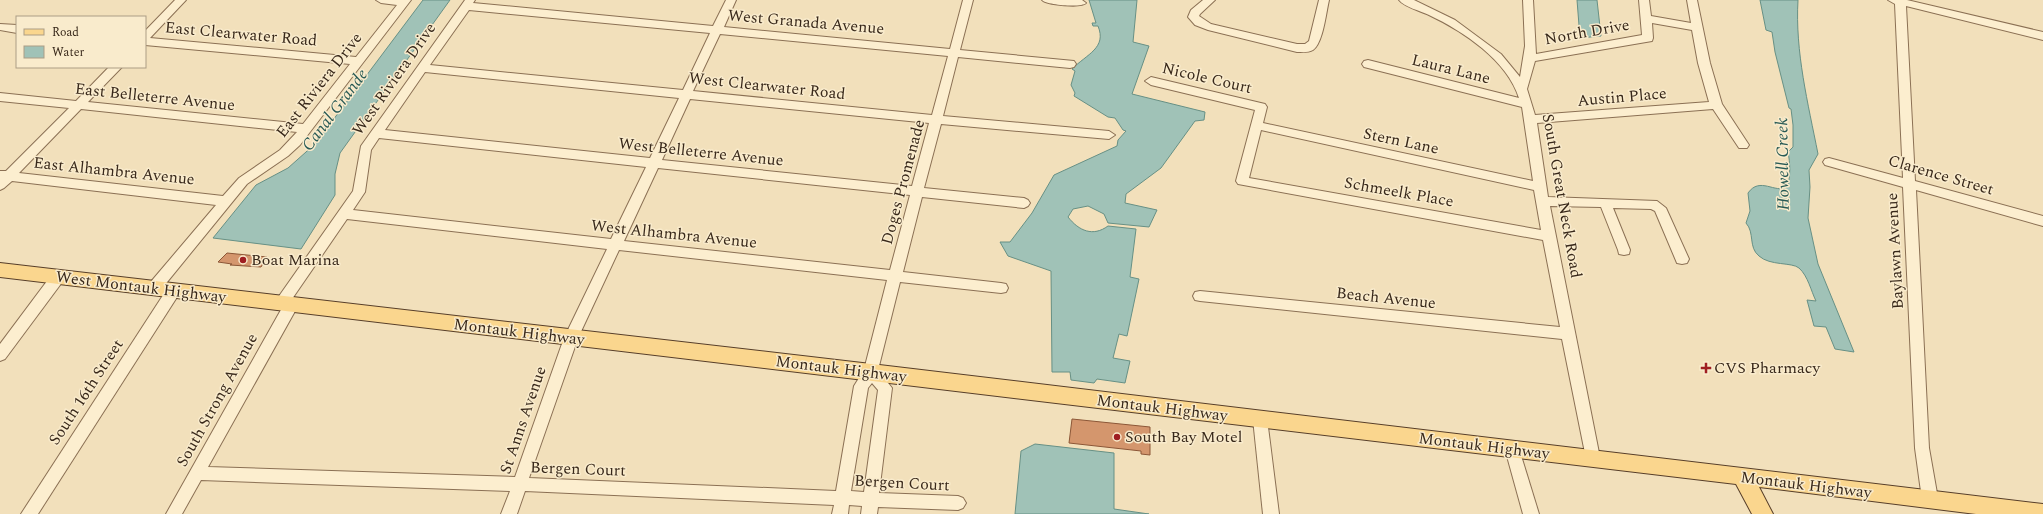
<svg xmlns="http://www.w3.org/2000/svg" width="2043" height="514" font-family="Spectral,serif">
  <style>
    .water { fill: #a0c2b7; stroke: #679085 }
    .building { fill: #d4966d; stroke: #8c5737 }
    .lines { fill: none; stroke-linecap: round; stroke-linejoin: round }
    .minor-casing { stroke: #8b7054; stroke-width: 2 }
    .major-casing { stroke: #573e29; stroke-width: 2 }
    .minor { fill: #fceecf; fill-rule: evenodd }
    .major { fill: #fad68e; fill-rule: evenodd }
    .poi-dot { fill: #9f1e21; stroke: #f9ebcc; stroke-width: 1.5 }
    .labels { text-anchor: middle; dominant-baseline: central; stroke-width: 3; stroke-linejoin: round; paint-order: stroke }
    .street-label { font-size: 16px; fill: #38281a; stroke: #f9ebcc }
    .poi-label { font-size: 16px; fill: #38281a; stroke: #f9ebcc; text-anchor: start }
    .water-label { font-size: 17px; font-style: italic; fill: #285a55; stroke: #f9ebcc }
  </style>
  <rect width="100%" height="100%" fill="#f2e0bb"/>
  <g class="water">
    <polygon points="423,0 450,0 340,153 335,174 335,195 301,249 213,238 256,185 288,168 315,144"/>
    <path d="M1089,0H1137L1133,42L1149,46L1132,94L1205,112L1204,120L1195,121L1161,168L1126,194L1125,203L1157,210L1149,227L1108,223L1104,214L1088,206L1073,209L1068,217C1079,231 1093,237 1108,226L1136,229L1130,277L1139,279L1127,336L1119,334L1113,358L1130,361L1125,383L1097,379L1094,383L1071,380L1070,372H1052L1051,271L1008,256L1000,242H1010L1032,213L1054,175L1117,146L1118,140L1126,131L1123,130L1115,118L1108,117L1074,96L1075,93L1071,85L1075,71L1072,69C1087,54 1107,48 1098,26H1093L1092,23H1096Z"/>
    <polygon points="1577,0 1597,0 1601,36 1580,38"/>
    <path d="M1760,0H1798C1795,52 1808,103 1818,154L1809,170L1810,187L1808,218L1818,264L1854,352L1835,349L1826,327L1814,326L1807,300L1816,301C1811,291 1808,276 1799,268C1792,262 1770,266 1759,256C1748,247 1755,233 1746,223L1750,211L1748,193C1760,176 1775,194 1787,187C1791,177 1790,162 1788,152L1793,147V125L1791,109L1789,108L1775,52L1772,32L1766,30Z"/>
    <polygon points="1035,444 1114,453 1114,509 1149,514 1015,514 1021,451"/>
  </g>
  <g class="building">
    <polygon points="227,253 267,257 261,267 230,265 232,264 218,262"/>
    <polygon points="1072,419 1150,427 1150,455 1141,454 1141,451 1069,443"/>
  </g>
  <g class="lines">
    <defs>
      <g id="minor">
        <path d="M175,0H186L150,38L356,57L397,5L381,3L376,0H411L300,145L288,156L247,184L159,292L154,293L149,292L147,288L149,284L216,205L12,181L4,188L0,190V171H6L69,108L0,101V93L76,101L109,67H122L88,102L303,124L350,64L145,45V31ZM81,109L297,132L280,150L239,178L223,196L19,173Z"/>
        <path d="M465,0H475L473,3L713,26L726,0H736L724,27L950,49L963,0H973L960,50L1074,61L1076,64L1074,67L1070,68L958,57L943,116L1109,131L1115,135L1109,139L941,124L924,188L1024,198L1028,200L1030,203L1028,206L1024,208L922,197L903,272L1001,283L1006,284L1008,288L1006,292L1001,293L900,282L878,370L892,388L879,493L958,496L963,498L966,503L963,508L958,510L878,507L877,514H861L862,506L849,505L848,514H832L834,505L525,491L517,514H501L510,491L201,480L182,514H166L282,308L277,307L275,303L277,299L353,191L361,146ZM469,10L710,33L683,90L430,65ZM720,34L948,56L932,115L693,91ZM425,72L679,98L650,158L385,130ZM690,99L929,123L912,186L662,160ZM379,138L646,167L611,239L353,210L365,192L371,150ZM658,168L910,195L890,270L624,241ZM347,219L607,249L564,338L515,477L208,467L299,304L297,300L292,299ZM619,250L887,280L864,370L854,386L836,491L529,478L578,338ZM872,383L878,390L864,492L851,491L868,388Z"/>
        <path d="M1042,0H1082L1086,3C1082,8 1046,5 1042,0Z"/>
        <path d="M1203,0H1215L1200,14L1199,16L1211,24L1297,44H1305L1309,41L1319,0H1329C1326,13 1323,43 1313,50C1308,53 1302,52 1297,52L1208,30L1195,25L1188,17L1191,10Z"/>
        <path d="M1399,0H1414L1455,20L1501,54L1520,77L1525,46L1523,0H1533L1536,54L1642,35L1639,0H1649L1651,16L1691,23L1687,0H1697L1710,63L1722,104L1747,142L1749,145L1747,148H1739L1713,109L1537,123L1548,197L1657,201L1666,208L1689,259L1687,263L1682,264L1677,263L1655,211L1651,209L1613,208L1630,250L1629,254L1624,255L1619,254L1618,250L1601,207L1550,206L1600,458L1598,463L1593,465L1588,463L1586,458L1562,339L1200,301L1195,300L1193,296L1195,292L1200,291L1560,327L1543,240L1238,184L1236,181L1255,110L1151,85L1145,81L1151,77L1265,104L1267,107L1263,123L1533,181L1522,107L1364,67L1362,64L1364,61L1368,60L1519,98C1507,60 1463,31 1429,15C1421,11 1404,7 1399,0ZM1652,23L1692,30L1698,63L1709,102L1535,115L1527,89L1535,61L1652,41L1653,38ZM1261,130L1534,190L1541,230L1249,178Z"/>
        <polygon points="1888,0 1907,0 2043,32 2043,40 1906,6 1915,181 2043,216 2043,226 1916,190 1929,448 1938,499 1935,504 1930,506 1925,504 1922,499 1915,448 1903,187 1825,165 1823,162 1825,159 1829,158 1903,178 1895,4"/>
        <polygon points="0,24 17,25 17,33 0,30"/>
        <polygon points="58,272 63,273 65,277 63,281 5,359 0,361 0,344 53,273"/>
        <polygon points="174,285 179,286 181,290 179,294 38,514 21,514 169,286"/>
        <polygon points="1260,413 1265,415 1267,419 1279,514 1263,514 1253,419 1255,415"/>
        <polygon points="1512,442 1517,444 1519,449 1539,514 1523,514 1505,449 1507,444"/>
      </g>
      <polygon id="major" points="0,263 871,364 2043,504 2043,514 1976,514 1759,487 1773,514 1752,514 1736,484 0,277"/>
    </defs>
    <use href="#minor" class="minor-casing"/>
    <use href="#major" class="major-casing"/>
    <use href="#minor" class="minor"/>
    <use href="#major" class="major"/>
  </g>
  <g class="poi-dot">
    <circle cx="243" cy="260" r="4"/>
    <path d="M1704 362h4v4h4v4h-4v4h-4v-4h-4v-4h4z"/>
    <circle cx="1117" cy="437" r="4"/>
  </g>
  <g class="labels">
    <g class="street-label">
      <text transform="translate(806 22) rotate(5)">West Granada Avenue</text>
      <text transform="translate(1587 32) rotate(-10)">North Drive</text>
      <text transform="translate(241 34) rotate(5)">East Clearwater Road</text>
      <text transform="translate(1451 69) rotate(14)">Laura Lane</text>
      <text transform="translate(1207 78) rotate(13)">Nicole Court</text>
      <text transform="translate(394 79) rotate(-55)">West Riviera Drive</text>
      <text transform="translate(319 85) rotate(-52)">East Riviera Drive</text>
      <text transform="translate(767 86) rotate(6)">West Clearwater Road</text>
      <text transform="translate(155 97) rotate(6)">East Belleterre Avenue</text>
      <text transform="translate(1622 97) rotate(-5)">Austin Place</text>
      <text transform="translate(1401 141) rotate(12)">Stern Lane</text>
      <text transform="translate(701 152) rotate(6)">West Belleterre Avenue</text>
      <text transform="translate(114 171) rotate(6)">East Alhambra Avenue</text>
      <text transform="translate(1941 175) rotate(16)">Clarence Street</text>
      <text transform="translate(903 182) rotate(-75)">Doges Promenade</text>
      <text transform="translate(1399 192) rotate(10)">Schmeelk Place</text>
      <text transform="translate(1562 196) rotate(80)">South Great Neck Road</text>
      <text transform="translate(674 234) rotate(6)">West Alhambra Avenue</text>
      <text transform="translate(1895 251) rotate(-93)">Baylawn Avenue</text>
      <text transform="translate(141 287) rotate(7)">West Montauk Highway</text>
      <text transform="translate(1386 298) rotate(6)">Beach Avenue</text>
      <text transform="translate(519 332) rotate(7)">Montauk Highway</text>
      <text transform="translate(841 369) rotate(7)">Montauk Highway</text>
      <text transform="translate(86 392) rotate(-57)">South 16th Street</text>
      <text transform="translate(217 400) rotate(-61)">South Strong Avenue</text>
      <text transform="translate(1162 408) rotate(7)">Montauk Highway</text>
      <text transform="translate(523 420) rotate(-71)">St Anns Avenue</text>
      <text transform="translate(1484 446) rotate(7)">Montauk Highway</text>
      <text transform="translate(578 469) rotate(2)">Bergen Court</text>
      <text transform="translate(902 483) rotate(3)">Bergen Court</text>
      <text transform="translate(1806 485) rotate(7)">Montauk Highway</text>
    </g>
    <g class="poi-label">
      <text x="251" y="260">Boat Marina</text>
      <text x="1714" y="368">CVS Pharmacy</text>
      <text x="1125" y="437">South Bay Motel</text>
    </g>
    <g class="water-label">
      <text transform="translate(335 110) rotate(-53)">Canal Grande</text>
      <text transform="translate(1783 164) rotate(-91)">Howell Creek</text>
    </g>
  </g>
  <rect x="16" y="16" width="130" height="52" fill="#f9ebcc" stroke="#ac9d85"/>
  <rect x="24" y="29" width="20" height="6" fill="#fad68e" stroke="#ac9d85"/>
  <text x="52" y="36" font-size="12" fill="#38281a">Road</text>
  <rect x="24" y="46" width="20" height="12" fill="#a0c2b7" stroke="#ac9d85"/>
  <text x="52" y="56" font-size="12" fill="#38281a">Water</text>
</svg>
